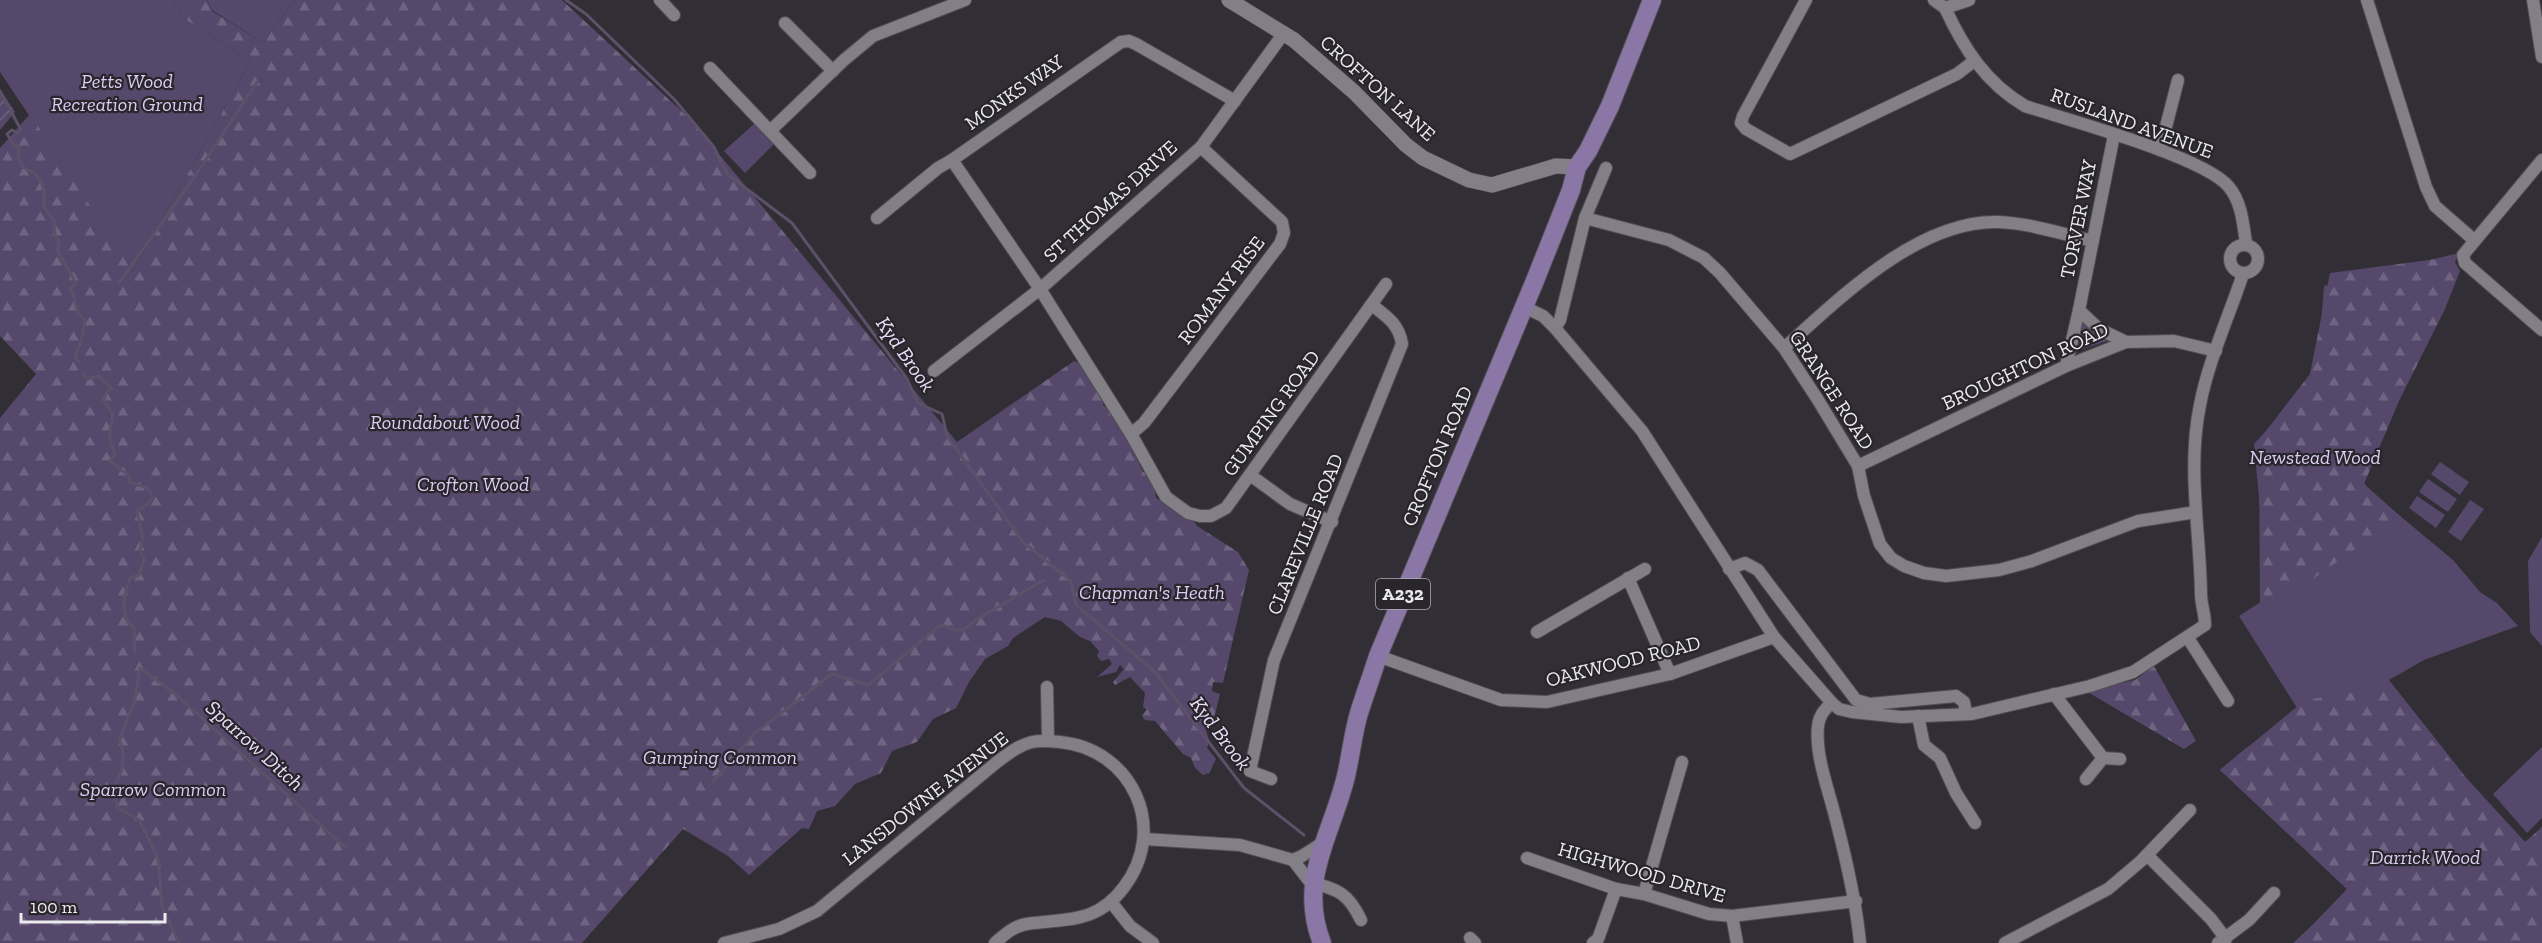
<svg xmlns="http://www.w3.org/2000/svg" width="2542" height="943" font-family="'Zilla Slab',serif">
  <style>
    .green { fill: #56486a }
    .forest { fill: url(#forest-firs) }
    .garden { fill: url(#garden-furrows) }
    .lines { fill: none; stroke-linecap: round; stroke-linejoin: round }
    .stream { stroke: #5c5169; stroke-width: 3 }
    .minor-casing { stroke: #504e53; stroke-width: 14 }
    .tertiary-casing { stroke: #504e53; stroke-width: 16 }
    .primary-casing { stroke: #504e53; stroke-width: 20 }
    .minor { stroke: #827f86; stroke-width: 12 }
    .tertiary { stroke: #827f86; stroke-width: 15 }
    .primary { stroke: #8a77a5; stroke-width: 18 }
    .labels { text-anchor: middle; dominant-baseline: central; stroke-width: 4.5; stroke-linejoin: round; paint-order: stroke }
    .shield { fill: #28252b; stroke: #b0afb4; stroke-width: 1.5 }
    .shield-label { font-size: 18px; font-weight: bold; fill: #ebeaee }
    .park-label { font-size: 20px; font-style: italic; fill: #dccdf5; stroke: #28252b }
    .street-label { font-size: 20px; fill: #ebeaee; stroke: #28252b }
    .water-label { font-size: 21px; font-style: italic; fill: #e9defa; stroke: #28252b }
  </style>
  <defs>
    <pattern id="forest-firs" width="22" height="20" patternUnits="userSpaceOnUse" patternTransform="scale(1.5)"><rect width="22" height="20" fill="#56486a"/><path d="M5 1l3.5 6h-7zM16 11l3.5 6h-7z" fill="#6e6380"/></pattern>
    <pattern id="garden-furrows" width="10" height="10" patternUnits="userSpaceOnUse" patternTransform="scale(1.5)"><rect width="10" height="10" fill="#56486a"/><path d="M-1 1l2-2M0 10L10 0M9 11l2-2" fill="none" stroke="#6e6380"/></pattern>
  </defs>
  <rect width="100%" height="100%" fill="#312f35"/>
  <g class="green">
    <polygon points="0,0 173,0 183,18 251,61 133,271 0,72"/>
    <polygon points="207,0 294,0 263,43 212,10"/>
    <polygon points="755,123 775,143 745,173 724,151"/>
    <polygon points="2459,253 2360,477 2369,490 2453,560 2480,592 2497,603 2518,626 2424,660 2389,680 2522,848 2542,827 2542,943 2293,943 2335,904 2347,889 2220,770 2246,748 2304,719 2239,616 2276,592 2266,573 2254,444 2317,376 2324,286"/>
    <polygon points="2082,320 2113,339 2075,352"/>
    <polygon points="2440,462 2469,482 2460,495 2431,474"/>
    <polygon points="2428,479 2457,499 2448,512 2419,492"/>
    <polygon points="2417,496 2445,515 2436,528 2409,508"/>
    <polygon points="2470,500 2484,509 2461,541 2448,532"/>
    <polygon points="2542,537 2542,646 2530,632 2528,561"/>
    <polygon points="2542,747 2542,818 2527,833 2493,794"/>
  </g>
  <g class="forest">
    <polygon points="173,0 207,0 212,11 263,43 294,0 562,0 690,119 957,442 1074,361 1084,365 1104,399 1103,405 1105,407 1112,407 1128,436 1127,440 1133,446 1133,451 1143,472 1146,472 1155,491 1156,498 1193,520 1197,526 1238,552 1249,570 1223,683 1213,682 1212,691 1220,694 1212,726 1206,730 1209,740 1207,748 1216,759 1209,773 1203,775 1195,768 1191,758 1183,754 1155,721 1145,720 1142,716 1147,709 1143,707 1145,693 1130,677 1115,685 1113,682 1124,669 1120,665 1116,672 1097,677 1112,664 1109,659 1101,661 1097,656 1099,651 1090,641 1080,637 1061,621 1045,617 1013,638 1008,646 985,659 969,682 956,708 933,719 917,742 892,751 881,773 855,784 835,806 817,811 809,829 802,828 749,875 728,856 683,829 582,943 0,943 0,418 36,374 0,336 0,148 30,114 133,271 251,61 183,18"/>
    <polygon points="2452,257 2460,271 2445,309 2399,401 2364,484 2401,517 2260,616 2259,440 2310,374 2330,273"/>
    <polygon points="2154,666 2196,741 2184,749 2086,691 2135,680"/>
    <polygon points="2384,688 2525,842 2542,827 2542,943 2295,943 2347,889 2220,770 2305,700"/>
  </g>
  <polygon class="garden" points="0,89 15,112 0,130"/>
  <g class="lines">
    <g class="stream">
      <polyline points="566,0 586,14 674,99 714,147 727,174 792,223 907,379 918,403 942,414 947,436 1023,542 1071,581 1076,605 1155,672 1244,788 1304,835"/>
      <path d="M0,91L21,130L18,133L12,130L7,134L14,145L19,147L18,158L24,168C43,174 45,189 44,208L54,220L55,236L59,240L58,252L76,283L71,288L78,313L85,320L83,334L75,358L79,362"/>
      <polyline points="119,283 197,173 257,82"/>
      <path d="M84,375L87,379L99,376L112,389L106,392L104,401C119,421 110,417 110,437C109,442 114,449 115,455L110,461C117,465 121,472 129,475L130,482L147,488L153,497L148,504L137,511L143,539L140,550L144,559L139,575L130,578C124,595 118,615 134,628L135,653"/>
      <polyline points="712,783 755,733 832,674 868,685 938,627 942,625 955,630 963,630 979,618 1044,580"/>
      <path d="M179,943L162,907L158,858L139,820L117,807L113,787C123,775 127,754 119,740L134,703L140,668L174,693L346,848"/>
    </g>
    <defs>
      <g id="minor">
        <polyline points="660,0 674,15"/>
        <polyline points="1806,0 1743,116 1741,123 1746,129 1790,154 1957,74 1974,61"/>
        <polyline points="1934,0 1945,8 1969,0"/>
        <polyline points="2367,0 2426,187 2435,206 2474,240"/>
        <polyline points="2533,0 2542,57"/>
        <path d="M1945,8C1964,49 1986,83 2025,106C2068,120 2205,157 2229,187C2242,203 2243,224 2246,243"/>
        <polyline points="785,23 833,71"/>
        <polyline points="710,68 810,173"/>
        <polyline points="1235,101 1136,44 1129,41 1121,42 952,160 1040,289 1131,434 1166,497 1188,513 1200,516 1211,516 1226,508 1386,284"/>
        <polyline points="770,131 844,60 873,36 965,0"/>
        <polyline points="2160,150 2178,80"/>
        <polyline points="2542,160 2463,255 2465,263 2542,330"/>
        <polyline points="877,218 938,168 952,160"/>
        <polyline points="1585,218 1669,240 1704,258 1720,273 1784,348 1818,400 1858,466 1864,496 1880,544 1891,558 1904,566 1924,573 1946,576 1999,570 2032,561 2138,521 2196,512"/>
        <circle cx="2244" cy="259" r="14"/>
        <path d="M1524,307L1543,316L1555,328L1642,431L1774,637L1832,703L1839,709L1852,712L1901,717L1972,714L2090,686L2133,672L2205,625C2205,614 2201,604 2201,594C2200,531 2187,467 2200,405C2208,362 2229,316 2243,274"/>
        <polyline points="2079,310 2099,329 2126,342"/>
        <polyline points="1555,328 1560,320 1585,218 1606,168"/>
        <path d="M1784,348C1840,298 1918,220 1998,222C2029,223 2062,234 2093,241"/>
        <polyline points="2066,366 2079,310 2114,135"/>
        <polyline points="934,371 1040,289 1201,147 1284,33"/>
        <polyline points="1131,434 1144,423 1280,244 1284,233 1282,222 1201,147"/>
        <polyline points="1858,466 2066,366 2126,342 2174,341 2216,351"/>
        <polyline points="1250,475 1290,504 1332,522"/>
        <polyline points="1729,569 1745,563 1758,570 1856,700 1870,704 1956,696 1964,702 1966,713"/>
        <polyline points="1628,578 1670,674"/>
        <polyline points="1537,632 1645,569"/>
        <polyline points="2188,638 2228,701"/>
        <polyline points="1378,656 1501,700 1547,702 1670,674 1774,637"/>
        <polyline points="1047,687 1048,740"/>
        <polyline points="2054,694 2103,758 2086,779"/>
        <path d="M1832,703C1824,709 1819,716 1818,726C1815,755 1828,788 1835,816C1846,858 1856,900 1860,943"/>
        <polyline points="1918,716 1924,745 1940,758 1956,793 1975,823"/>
        <polyline points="2103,758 2120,759"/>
        <path d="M1271,779L1250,771L1274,660L1402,344C1399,324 1387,317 1372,305"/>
        <polyline points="1144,839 1240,845 1293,860 1302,856 1324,842"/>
        <polyline points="2147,855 2211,919 2226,939"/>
        <polyline points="1527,858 1616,889 1644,894 1709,914 1732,916 1856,901"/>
        <path d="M1293,860L1310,882C1339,890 1348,893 1361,920"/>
        <polyline points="1644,894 1682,762"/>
        <polyline points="1111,902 1130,926 1153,943"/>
        <polyline points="1732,916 1737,943"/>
        <polyline points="1470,938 1475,943"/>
        <path d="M724,943L779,929L817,911L997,762C1008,754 1019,745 1032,742C1041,740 1051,741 1060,742C1132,749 1169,828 1124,887C1102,917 1078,919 1044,922C1034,923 1022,923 1013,929C1007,932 1001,938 995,943"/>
        <polyline points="1593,943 1598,939 1616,889"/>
        <polyline points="2005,943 2108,889 2141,861 2190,810"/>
        <polyline points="2218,943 2249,920 2274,893"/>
      </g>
      <polyline id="tertiary" points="1229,0 1294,40 1354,92 1406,145 1423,158 1469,180 1492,185 1556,166 1577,167"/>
      <path id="primary" d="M1322,943C1297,880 1332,835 1346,776C1351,755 1353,733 1359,713C1365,694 1372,675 1378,656L1534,283L1571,190L1577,167L1588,151L1610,106L1652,0"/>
    </defs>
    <use href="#minor" class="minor-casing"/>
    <use href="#tertiary" class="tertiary-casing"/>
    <use href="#primary" class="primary-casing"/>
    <use href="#minor" class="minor"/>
    <use href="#tertiary" class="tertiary"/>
    <use href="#primary" class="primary"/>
  </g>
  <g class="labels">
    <rect class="shield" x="1376" y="579" width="54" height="30" rx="4.5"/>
    <g class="shield-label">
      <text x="1403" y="594">A232</text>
    </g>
    <g class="park-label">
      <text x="127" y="81">Petts Wood<tspan x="127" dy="23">Recreation Ground</tspan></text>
      <text x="445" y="422">Roundabout Wood</text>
      <text x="2315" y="457">Newstead Wood</text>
      <text x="473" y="484">Crofton Wood</text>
      <text x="1152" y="592">Chapman's Heath</text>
      <text x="720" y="757">Gumping Common</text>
      <text x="153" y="789">Sparrow Common</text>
      <text x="2425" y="857">Darrick Wood</text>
    </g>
    <g class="street-label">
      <text transform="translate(1378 88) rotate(42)">CROFTON LANE</text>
      <text transform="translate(1014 92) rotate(-35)">MONKS WAY</text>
      <text transform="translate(2132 123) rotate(20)">RUSLAND AVENUE</text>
      <text transform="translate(1110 201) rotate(-42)">ST THOMAS DRIVE</text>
      <text transform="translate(2078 219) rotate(-79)">TORVER WAY</text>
      <text transform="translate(1221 290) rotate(-53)">ROMANY RISE</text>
      <text transform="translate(2025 366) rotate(-25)">BROUGHTON ROAD</text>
      <text transform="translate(1832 390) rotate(57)">GRANGE ROAD</text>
      <text transform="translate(1271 413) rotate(-54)">GUMPING ROAD</text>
      <text transform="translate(1437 456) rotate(-67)">CROFTON ROAD</text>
      <text transform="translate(1305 534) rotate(-68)">CLAREVILLE ROAD</text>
      <text transform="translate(1623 661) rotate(-14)">OAKWOOD ROAD</text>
      <text transform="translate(925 798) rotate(-38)">LANSDOWNE AVENUE</text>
      <text transform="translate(1642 872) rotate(16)">HIGHWOOD DRIVE</text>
    </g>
    <g class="water-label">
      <text transform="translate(906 354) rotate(55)">Kyd Brook</text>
      <text transform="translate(1221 733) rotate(53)">Kyd Brook</text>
      <text transform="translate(255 745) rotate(42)">Sparrow Ditch</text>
    </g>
  </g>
  <path d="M21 913v9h144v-9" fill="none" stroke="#ebeaee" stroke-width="3"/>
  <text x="30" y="913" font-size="18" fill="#ebeaee" stroke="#28252b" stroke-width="4.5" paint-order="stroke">100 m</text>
</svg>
